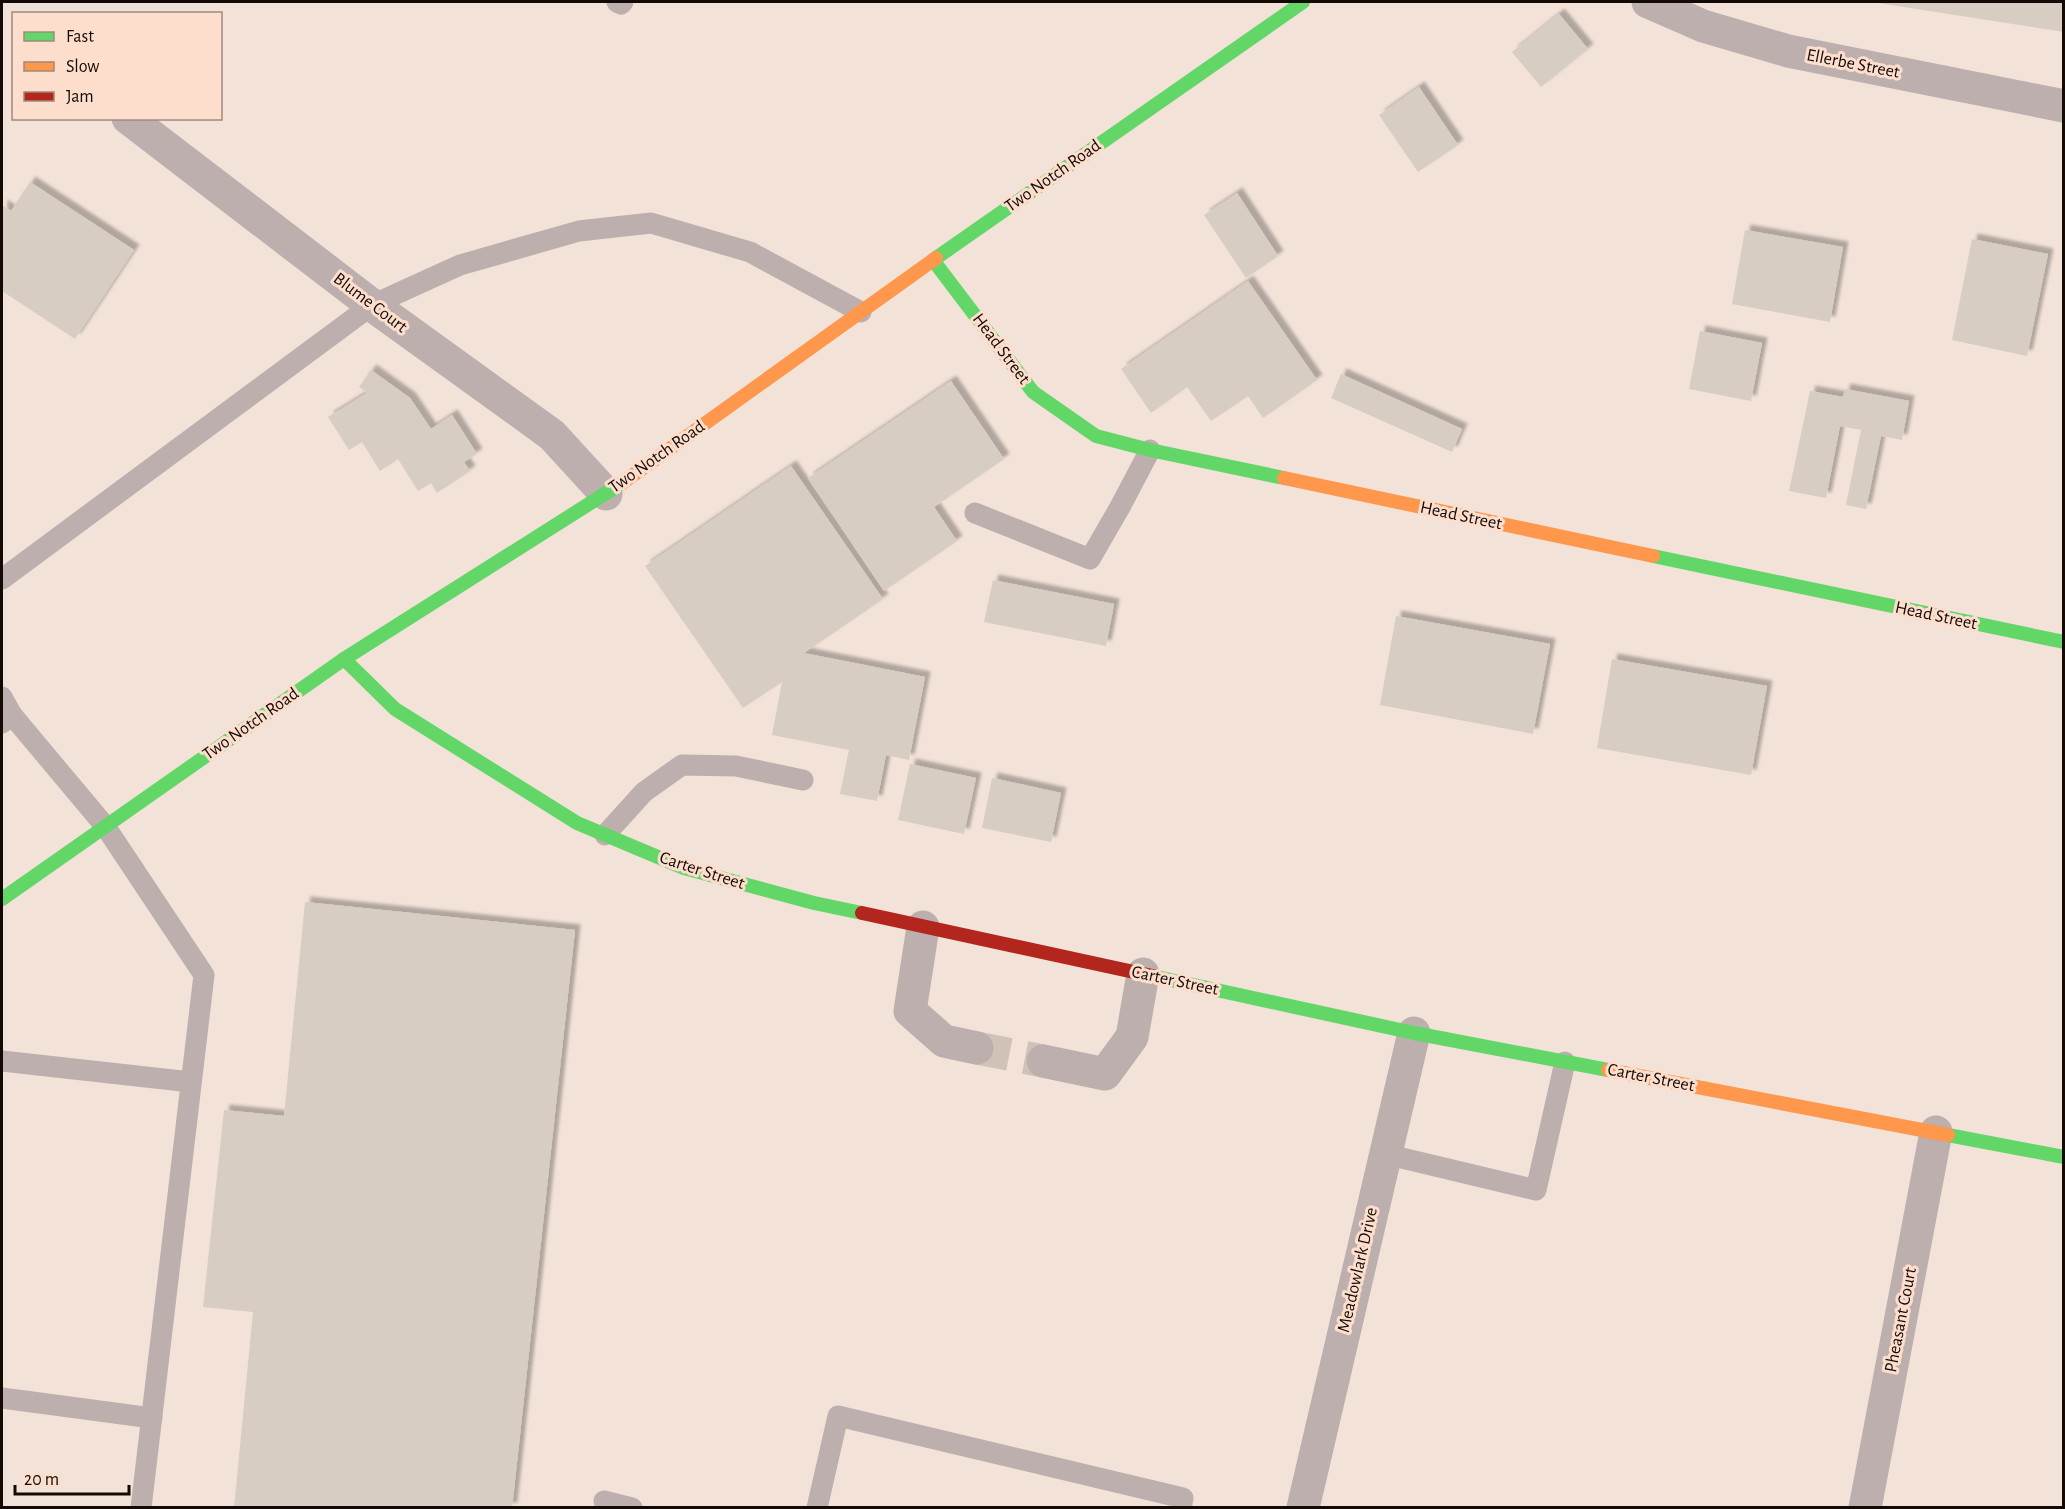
<svg xmlns="http://www.w3.org/2000/svg" width="2065" height="1509" font-family="'Alegreya Sans',sans-serif">
  <style>
    .building { fill: #d8cdc3; filter: url(#shadow) }
    .lines { fill: none; stroke-linecap: round; stroke-linejoin: round }
    .street-tunnel { stroke: #d1c2b8; stroke-width: 33; stroke-dasharray: 33 16; stroke-linecap: butt }
    .lane { stroke: #bcafae; stroke-width: 21 }
    .street { stroke: #bcafae; stroke-width: 33 }
    .fast { stroke: #63d668; stroke-width: 14 }
    .slow { stroke: #ff974d; stroke-width: 14 }
    .jam { stroke: #b3261e; stroke-width: 14 }
    .labels { text-anchor: middle; dominant-baseline: central; stroke-width: 6; stroke-linejoin: round; paint-order: stroke }
    .street-label { font-size: 18px; fill: #130a05; stroke: #fddecd }
  </style>
  <defs>
    <filter id="shadow"><feDropShadow dx="5.5" dy="-5.5" stdDeviation="1.5" flood-color="#0004"/></filter>
  </defs>
  <rect width="100%" height="100%" fill="#f2e2d8"/>
  <g class="building">
    <polygon points="1878,2 2064,2 2064,32 1878,3"/>
    <polygon points="1559,14 1588,49 1541,87 1512,52"/>
    <polygon points="1419,87 1458,145 1418,172 1379,115"/>
    <polygon points="30,182 134,250 75,339 2,291 2,205 11,211"/>
    <polygon points="1237,193 1278,256 1246,278 1204,215"/>
    <polygon points="1745,230 1843,247 1830,322 1732,304"/>
    <polygon points="1972,239 2048,254 2027,356 1952,340"/>
    <polygon points="1248,281 1317,380 1263,418 1248,396 1211,421 1187,387 1151,413 1121,369"/>
    <polygon points="1700,331 1762,343 1751,401 1689,389"/>
    <polygon points="371,370 410,398 431,429 452,415 477,454 464,462 470,471 437,493 431,483 418,491 398,459 380,471 362,442 349,450 328,417 367,393 359,387"/>
    <polygon points="1341,374 1462,429 1452,452 1331,398"/>
    <polygon points="951,381 1004,459 934,507 957,541 884,591 808,478"/>
    <polygon points="1845,389 1909,401 1902,440 1881,436 1866,509 1846,505 1861,430 1840,426 1826,498 1789,491 1810,391 1843,397"/>
    <polygon points="791,466 883,599 804,653 925,677 909,760 886,755 877,801 840,794 849,750 772,735 782,682 743,708 645,566"/>
    <polygon points="993,580 1114,604 1106,646 984,622"/>
    <polygon points="1396,616 1550,644 1533,734 1380,705"/>
    <polygon points="1612,659 1767,686 1751,775 1597,748"/>
    <polygon points="910,764 976,778 964,834 898,820"/>
    <polygon points="992,778 1061,793 1051,842 982,828"/>
    <polygon points="305,902 575,930 512,1508 234,1508 253,1312 203,1307 224,1110 284,1116"/>
  </g>
  <g class="lines">
    <polyline class="street-tunnel" points="977,1048 1043,1061"/>
    <g class="lane">
      <polyline points="617,2 621,4 623,2"/>
      <polyline points="975,513 1090,559 1120,507 1150,450"/>
      <polyline points="2,579 372,305 460,265 579,231 651,223 750,252 861,312"/>
      <polyline points="2,697 12,715"/>
      <polyline points="2,723 12,715 105,826 204,975 141,1508"/>
      <polyline points="605,835 644,792 682,765 736,766 803,780"/>
      <polyline points="2,1061 191,1082"/>
      <polyline points="1385,1154 1536,1190 1565,1062"/>
      <polyline points="2,1398 152,1418"/>
      <polyline points="604,1501 632,1508"/>
      <polyline points="817,1508 838,1416 1183,1498 1181,1508"/>
    </g>
    <g class="street">
      <polyline points="1648,2 1703,26 1788,51 2064,106"/>
      <polyline points="128,118 372,305 552,435 606,494"/>
      <polyline points="923,927 910,1011 944,1041 977,1048"/>
      <polyline points="1043,1061 1105,1074 1132,1037 1143,974"/>
      <polyline points="1303,1508 1414,1033"/>
      <polyline points="1865,1508 1936,1132"/>
    </g>
    <g class="fast">
      <polyline points="936,258 1303,2"/>
      <polyline points="933,260 1033,392 1096,436 1150,450 1284,478"/>
      <polyline points="1653,556 2064,642"/>
      <polyline points="344,659 395,709 577,823 684,868 814,903 862,913"/>
      <polyline points="2,899 344,659 622,483"/>
      <polyline points="1157,977 1414,1033 1608,1070"/>
      <polyline points="1948,1135 2064,1157"/>
    </g>
    <g class="slow">
      <polyline points="1284,478 1653,556"/>
      <polyline points="622,483 936,258"/>
      <polyline points="1608,1070 1948,1135"/>
    </g>
    <polyline class="jam" points="862,913 1157,977"/>
  </g>
  <g class="labels">
    <g class="street-label">
      <text transform="translate(1853 64) rotate(11)">Ellerbe Street</text>
      <text transform="translate(1053 176) rotate(-35)">Two Notch Road</text>
      <text transform="translate(370 303) rotate(37)">Blume Court</text>
      <text transform="translate(1001 349) rotate(53)">Head Street</text>
      <text transform="translate(657 457) rotate(-35)">Two Notch Road</text>
      <text transform="translate(1461 516) rotate(12)">Head Street</text>
      <text transform="translate(1936 616) rotate(12)">Head Street</text>
      <text transform="translate(251 724) rotate(-35)">Two Notch Road</text>
      <text transform="translate(702 871) rotate(18)">Carter Street</text>
      <text transform="translate(1175 981) rotate(12)">Carter Street</text>
      <text transform="translate(1651 1078) rotate(11)">Carter Street</text>
      <text transform="translate(1358 1270) rotate(-77)">Meadowlark Drive</text>
      <text transform="translate(1901 1320) rotate(-79)">Pheasant Court</text>
    </g>
  </g>
  <rect width="2065" height="1509" fill="none" stroke="#130a05" stroke-width="6"/>
  <rect x="12" y="12" width="210" height="108" fill="#fddecd" stroke="#9f897d" stroke-width="1.5"/>
  <rect x="24" y="32" width="30" height="9" fill="#63d668" stroke="#9f897d" stroke-width="1.5"/>
  <text x="66" y="42" font-size="18" fill="#130a05">Fast</text>
  <rect x="24" y="62" width="30" height="9" fill="#ff974d" stroke="#9f897d" stroke-width="1.5"/>
  <text x="66" y="72" font-size="18" fill="#130a05">Slow</text>
  <rect x="24" y="92" width="30" height="9" fill="#b3261e" stroke="#9f897d" stroke-width="1.5"/>
  <text x="66" y="102" font-size="18" fill="#130a05">Jam</text>
  <path d="M15 1485v9h114v-9" fill="none" stroke="#130a05" stroke-width="3"/>
  <text x="24" y="1485" font-size="18" fill="#130a05" stroke="#fddecd" stroke-width="4.5" paint-order="stroke">20 m</text>
</svg>
